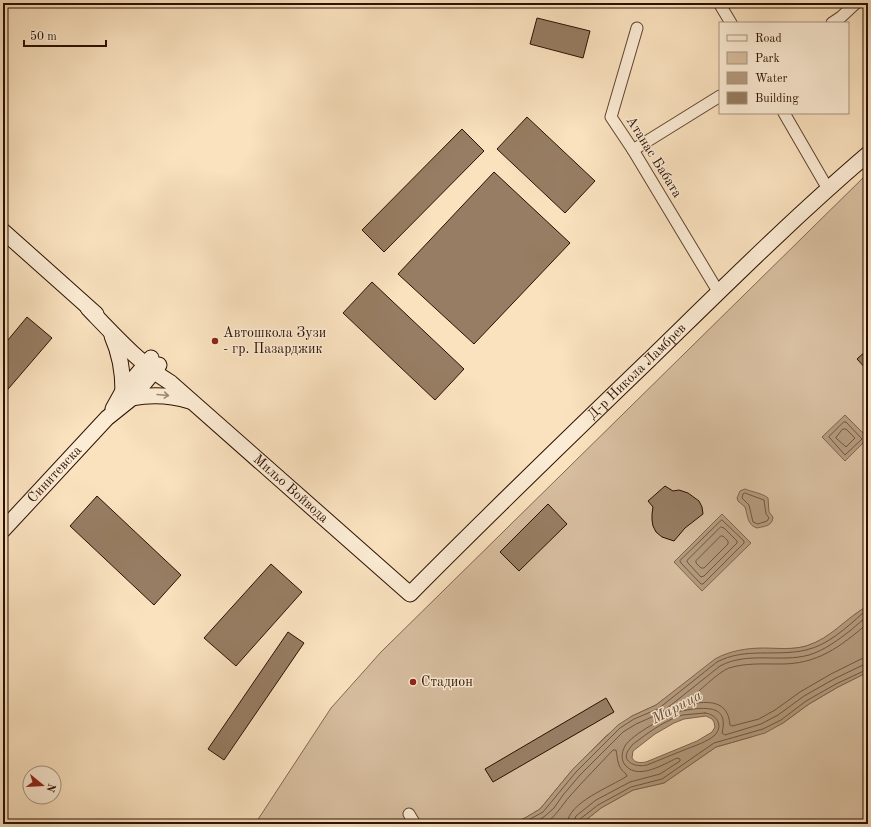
<svg xmlns="http://www.w3.org/2000/svg" width="871" height="827" font-family="'Old Standard TT',serif">
  <style>
    .green { fill: #d7be9f; stroke: #826750 }
    .water { fill: #b49b7e; stroke: #7e634c; fill-rule: evenodd }
    .lines { fill: none; stroke-linecap: round; stroke-linejoin: round }
    .shore { stroke: #70563f; stroke-width: 1 }
    .building { fill: #977d63; stroke: #2c1000 }
    .street-casing { stroke: #604430; stroke-width: 13 }
    .secondary-casing { stroke: #2c1000; stroke-width: 17 }
    .street { stroke: #fcecd5; stroke-width: 11 }
    .secondary { stroke: #fcecd5; stroke-width: 15 }
    .oneway { stroke: #9e8975 }
    .poi-dot { fill: #8f2418; stroke: #fcecd5; stroke-width: 1.5 }
    .labels { text-anchor: middle; dominant-baseline: central; stroke-width: 3; stroke-linejoin: round; paint-order: stroke }
    .street-label { font-size: 14px; fill: #2c1000; stroke: #fcecd5 }
    .poi-label { font-size: 14px; fill: #2c1000; stroke: #fcecd5; text-anchor: start }
    .water-label { font-size: 15px; font-style: italic; fill: #694f39; stroke: #fcecd5 }
  </style>
  <rect width="100%" height="100%" fill="#fae2bf"/>
  <filter id="stains"><feTurbulence type="fractalNoise" baseFrequency=".005" numOctaves="4"/><feColorMatrix values="0 0 0 0 .2 0 0 0 0 .09 0 0 0 0 .02 0 0 0 .5 -.17"/></filter>
  <radialGradient id="worn" r=".72"><stop offset=".6" stop-color="#630" stop-opacity="0"/><stop offset="1" stop-color="#630" stop-opacity=".3"/></radialGradient>
  <g class="green">
    <path d="M868,173V606C854,613 844,625 832,634C824,639 815,643 807,646C786,652 762,646 740,651L682,686L656,705L632,716L606,736L573,769L540,809L525,818L511,824H255L331,708L381,652Z"/>
    <polygon points="868,672 868,824 581,824 601,808 633,790 664,783 716,747 751,737 783,723 809,704 838,687"/>
  </g>
  <g class="water">
    <polygon points="845,415 868,438 845,461 822,437"/>
    <path d="M745,489C752,492 762,493 768,498L769,512L773,517C772,526 766,526 757,528C747,525 748,516 745,507L738,501L737,498L740,491Z"/>
    <polygon points="722,514 751,543 702,591 674,562"/>
    <path d="M868,606V672L838,687L809,704L783,723L765,733L716,747L664,783L633,790L601,808L581,824H511L525,818L540,809L573,769L618,725L632,716L656,705L715,659C729,651 747,648 763,648C777,648 792,650 806,646C832,638 845,618 868,606ZM706,716L712,719L714,722L715,727L712,732L697,741L646,762C640,763 635,763 632,758L633,751L655,734L674,723L684,719Z"/>
  </g>
  <g class="lines">
    <g class="shore">
      <polygon points="844,422 846,422 862,439 845,455 829,437"/>
      <polygon points="843,429 846,429 855,438 846,447 836,438"/>
      <polygon points="745,493 764,500 766,514 769,518 767,521 758,524 753,522 749,505 742,498 743,494"/>
      <polygon points="722,520 744,541 744,543 703,584 701,584 681,563 680,561"/>
      <polygon points="721,527 724,528 737,541 737,543 704,576 701,577 688,563 687,561"/>
      <polygon points="721,536 723,536 728,541 728,544 704,568 701,568 696,563 696,561"/>
      <path d="M868,623C840,647 817,665 778,664C762,664 745,663 729,668C718,672 699,692 688,700L687,702L689,704C709,701 728,700 730,725L732,726L759,719L775,710L800,692L831,674L861,659L868,658"/>
      <path d="M705,713C716,714 724,725 715,735C707,742 694,746 684,750C672,755 659,760 647,765C635,768 619,761 630,748C632,744 636,742 640,739C650,731 670,718 683,715C690,714 698,714 705,713Z"/>
      <path d="M521,824L543,812L576,772L620,728L634,719L658,709L717,662C745,647 776,657 806,650C828,645 846,628 863,613L868,610"/>
      <path d="M533,824L545,816L554,808L563,795L580,775L623,732L636,724L661,713L720,666C748,651 780,663 809,655C825,650 838,640 851,630C857,625 862,620 868,616"/>
      <path d="M544,824C556,817 561,806 570,796C584,780 599,765 613,750H616C618,760 617,767 626,774L627,776C611,787 568,802 567,824"/>
      <path d="M573,824L576,816L596,800L630,782L660,774L680,761V759L677,758C664,764 639,780 626,766C621,761 621,753 625,746C631,735 669,714 681,711C685,710 689,710 693,709C713,707 728,709 722,733L725,735L761,724L778,715L804,696L834,679L863,665L868,664"/>
      <polyline points="578,824 580,819 598,805 631,787 662,779 714,743 763,729 781,720 806,701 836,684 868,669"/>
    </g>
  </g>
  <g class="building">
    <polygon points="537,18 590,31 583,58 530,44"/>
    <polygon points="527,117 595,181 565,213 497,149"/>
    <polygon points="462,129 484,151 384,252 362,230"/>
    <polygon points="494,172 570,243 474,344 398,274"/>
    <polygon points="372,282 464,369 435,400 343,313"/>
    <polygon points="27,317 52,338 3,395 3,346"/>
    <polygon points="868,349 868,371 857,359"/>
    <polygon points="665,486 673,491 679,490 688,493 699,501 702,507 703,514 685,528 674,541 662,537 656,532 653,526 652,520 652,514 653,507 648,501"/>
    <polygon points="97,496 181,575 154,605 70,526"/>
    <polygon points="548,504 567,524 519,571 500,552"/>
    <polygon points="271,564 302,592 236,666 204,638"/>
    <polygon points="288,632 304,643 224,760 208,749"/>
    <polygon points="606,698 614,712 493,782 485,769"/>
  </g>
  <g class="lines">
    <defs>
      <g id="street">
        <polyline points="719,3 731,23"/>
        <polyline points="832,23 841,17 856,3"/>
        <polyline points="637,28 611,117 633,150 719,293"/>
        <polyline points="784,113 828,189"/>
        <polyline points="633,150 720,96"/>
        <polyline points="409,814 415,824"/>
      </g>
      <g id="secondary">
        <polyline points="3,231 96,314"/>
        <path id="s1" d="M88,308C114,335 140,364 171,383L410,594C489,514 569,437 650,359C721,290 792,219 868,154"/>
        <path d="M112,336C120,354 123,371 123,391"/>
        <path d="M132,398C153,394 170,395 190,401"/>
        <polyline points="113,409 123,391 151,358"/>
        <path id="s2" d="M3,530L107,418L132,398L159,365"/>
      </g>
    </defs>
    <use href="#street" class="street-casing"/>
    <use href="#secondary" class="secondary-casing"/>
    <use href="#street" class="street"/>
    <use href="#secondary" class="secondary"/>
  </g>
  <defs><path id="oneway-shaft" d="M-6 0H5M1.5-3L5.5 0L1.5 3" fill="none" stroke-width="1.6" stroke-linecap="round" stroke-linejoin="round"/></defs>
  <use class="oneway" href="#oneway-shaft" transform="translate(163 395) rotate(5)"/>
  <g class="poi-dot">
    <circle cx="215" cy="341" r="4"/>
    <circle cx="413" cy="682" r="4"/>
  </g>
  <g class="labels">
    <g class="street-label">
      <text transform="translate(654 157) rotate(58)">Атанас Бабата</text>
      <text stroke="none"><textPath href="#s1" startOffset="749">Д-р Никола Ламбрев</textPath></text>
      <text stroke="none"><textPath href="#s2" startOffset="76">Синитевска</textPath></text>
      <text stroke="none"><textPath href="#s1" startOffset="272">Мильо Войвода</textPath></text>
    </g>
    <g class="poi-label">
      <text x="223" y="333">Автошкола Зузи<tspan x="223" dy="16">- гр. Пазарджик</tspan></text>
      <text x="421" y="682">Стадион</text>
    </g>
    <g class="water-label">
      <text transform="translate(677 708) rotate(-28)">Марица</text>
    </g>
  </g>
  <rect width="871" height="827" fill="none" stroke="#fae2bf" stroke-width="16"/>
  <rect x="4" y="4" width="863" height="819" fill="none" stroke="#2c1000" stroke-width="2"/>
  <rect x="8" y="8" width="855" height="811" fill="none" stroke="#2c1000"/>
  <rect x="719" y="22" width="130" height="92" fill="#fcecd5" stroke="#a99480"/>
  <rect x="727" y="35" width="20" height="6" fill="#fcecd5" stroke="#a99480"/>
  <text x="755" y="42" font-size="12" fill="#2c1000">Road</text>
  <rect x="727" y="52" width="20" height="12" fill="#d7be9f" stroke="#a99480"/>
  <text x="755" y="62" font-size="12" fill="#2c1000">Park</text>
  <rect x="727" y="72" width="20" height="12" fill="#b49b7e" stroke="#a99480"/>
  <text x="755" y="82" font-size="12" fill="#2c1000">Water</text>
  <rect x="727" y="92" width="20" height="12" fill="#977d63" stroke="#a99480"/>
  <text x="755" y="102" font-size="12" fill="#2c1000">Building</text>
  <g transform="translate(42 785) rotate(108)"><circle r="19" fill="#fcecd5" stroke="#a99480"/>
  <path d="M0-3L7 15L0 10L-7 15Z" fill="#8f2418"/>
  <text y="-6" font-size="11" font-weight="bold" text-anchor="middle" fill="#2c1000">N</text>
  </g>
  <path d="M24 40v6h82v-6" fill="none" stroke="#2c1000" stroke-width="2"/>
  <text x="30" y="40" font-size="12" fill="#2c1000" stroke="#fcecd5" stroke-width="3" paint-order="stroke">50 m</text>
  <rect width="100%" height="100%" filter="url(#stains)"/>
  <rect width="100%" height="100%" fill="url(#worn)"/>
</svg>
